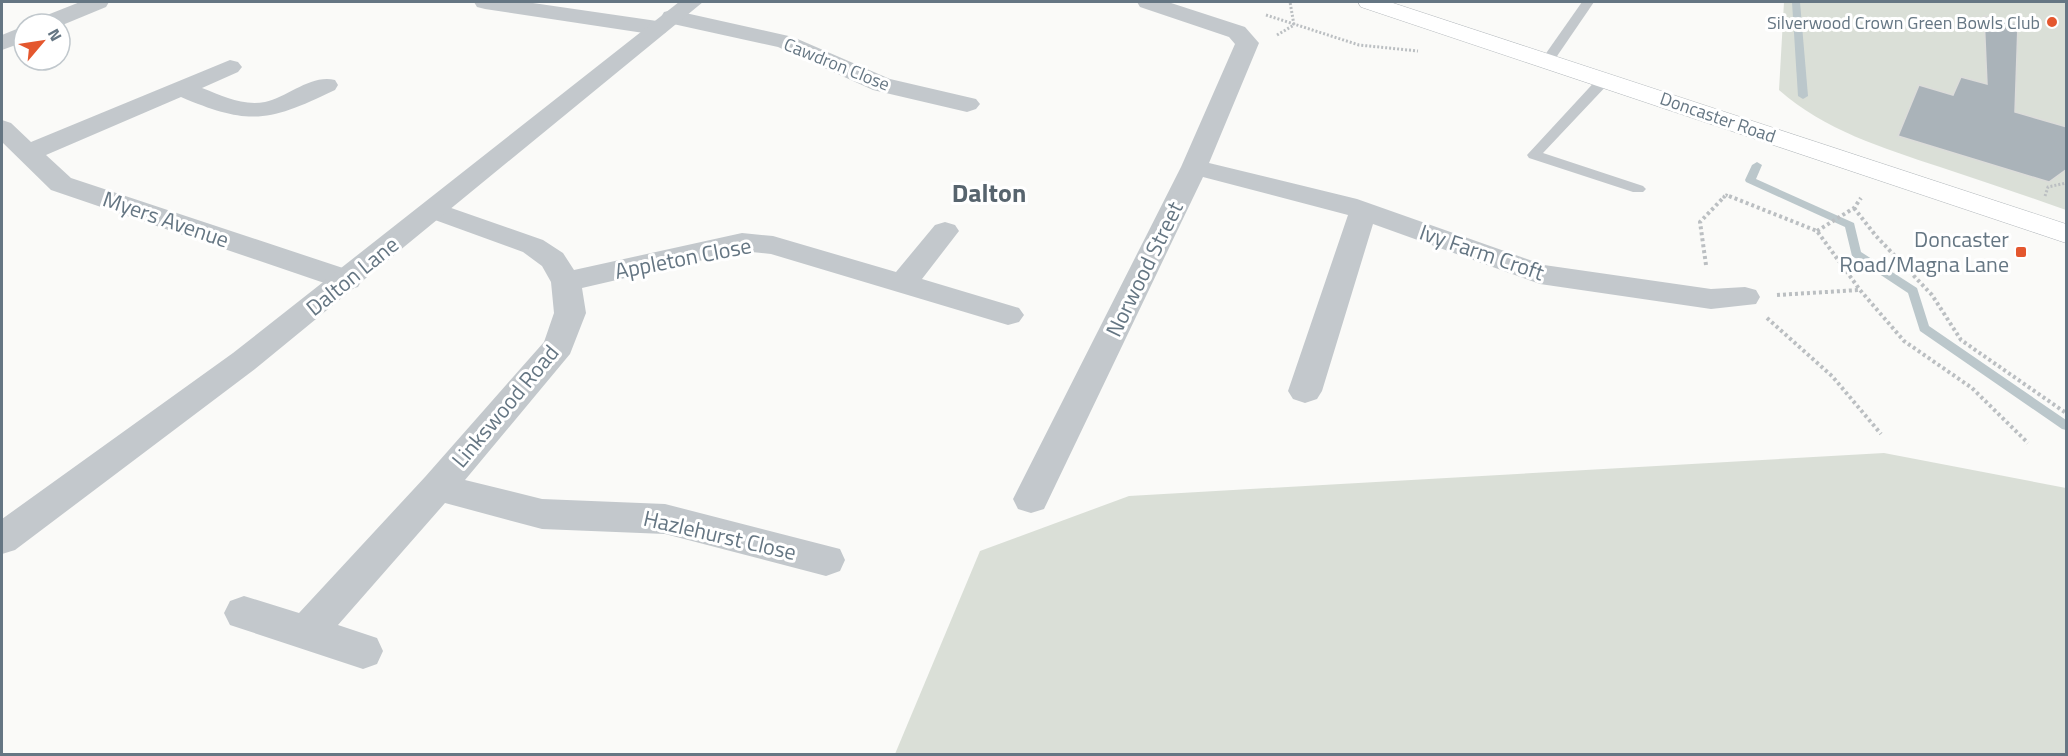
<svg xmlns="http://www.w3.org/2000/svg" width="2068" height="756" font-family="'Titillium Web',sans-serif">
  <style>
    .green { fill: #dadfd7 }
    .lines { fill: none; stroke-linecap: round; stroke-linejoin: round }
    .stream { fill: #bbc7cb; fill-rule: evenodd }
    .building { fill: #aab3b9; stroke: #dcdcda; stroke-width: 1.5 }
    .primary-casing { stroke: #b5babe; stroke-width: 1 }
    .path-far1 { stroke: #bbbfc2; stroke-width: 3; stroke-dasharray: 2 2; stroke-linecap: butt }
    .path { stroke: #bbbfc2; stroke-width: 4; stroke-dasharray: 3 3; stroke-linecap: butt }
    .service { fill: #c3c8cc; fill-rule: evenodd }
    .minor { fill: #c3c8cc; fill-rule: evenodd }
    .tertiary { fill: #c3c8cc; fill-rule: evenodd }
    .primary { fill: #fff; fill-rule: evenodd }
    .poi-dot { fill: #e4572e; stroke: #fff; stroke-width: 2 }
    .labels { text-anchor: middle; dominant-baseline: central; stroke-width: 6; stroke-linejoin: round; paint-order: stroke }
    .far-poi-label { font-size: 18px; fill: #657683; stroke: #fff; text-anchor: end }
    .far-street-label { font-size: 18px; fill: #657683; stroke: #fff }
    .street-label { font-size: 22px; fill: #657683; stroke: #fff }
    .poi-label { font-size: 22px; fill: #657683; stroke: #fff; text-anchor: end }
    .quarter-label { font-size: 26px; font-weight: bold; fill: #57646e; stroke: #fff }
  </style>
  <rect width="100%" height="100%" fill="#fafaf8"/>
  <g class="green">
    <path d="M1784,2H2066V210C2024,195 1982,181 1940,167C1883,148 1824,130 1779,90Z"/>
    <polygon points="1884,453 2066,488 2066,754 895,754 980,551 1129,496"/>
  </g>
  <g class="lines">
    <g class="stream">
      <polygon points="1792,2 1800,2 1808,96 1803,99 1798,96"/>
      <polygon points="1757,162 1762,165 1756,179 1854,223 1861,252 1917,288 1929,326 2066,420 2066,430 2062,429 1920,331 1908,293 1852,256 1845,227 1746,182 1745,180 1752,165"/>
    </g>
  </g>
  <polygon class="building" points="1984,16 2018,24 2015,112 2067,127 2067,169 2049,182 1898,136 1919,85 1953,95 1961,77 1987,84"/>
  <g class="lines">
    <defs>
      <polygon id="primary" points="1358,2 1390,2 2066,224 2066,243 1361,7"/>
    </defs>
    <use href="#primary" class="primary-casing"/>
    <g class="path-far1">
      <polyline points="1266,15 1359,45 1418,51"/>
      <polyline points="1277,35 1294,25 1290,2"/>
      <polyline points="2045,196 2048,187 2066,183"/>
      <polyline points="1723,198 1726,195 1733,198"/>
    </g>
    <g class="path">
      <polyline points="1729,196 1817,231 1860,290 1904,341 1972,388 2028,443"/>
      <polyline points="1854,208 1876,236 1932,295 1961,340 2066,413"/>
      <polyline points="1817,231 1854,208 1861,198"/>
      <polyline points="1706,265 1700,222 1725,196"/>
      <polyline points="1777,295 1859,290"/>
      <polyline points="1767,318 1832,376 1881,434"/>
    </g>
    <g class="service">
      <polygon points="1582,2 1594,2 1553,62 1543,62 1542,59"/>
      <polygon points="1605,75 1610,76 1610,82 1543,153 1643,186 1646,189 1643,192 1633,192 1529,158 1527,155 1600,76"/>
    </g>
    <g class="minor">
      <polygon points="80,2 109,2 106,7 60,26 34,24 37,19"/>
      <polygon points="474,2 526,2 657,21 665,23 668,28 665,33 657,35 485,9 477,7"/>
      <polygon points="1137,2 1168,2 1245,27 1259,43 1209,163 1357,199 1544,265 1711,289 1745,287 1756,290 1760,297 1756,304 1711,309 1540,284 1373,224 1322,391 1317,399 1305,403 1293,399 1288,391 1348,215 1203,177 1044,509 1031,513 1018,509 1013,499 1181,167 1235,44 1229,37 1140,7"/>
      <polygon points="672,10 793,37 890,79 976,99 980,104 976,109 967,112 873,90 778,47 664,22 661,17 664,12"/>
      <polygon points="24,26 24,42 2,50 2,35"/>
      <path d="M230,60L238,62L242,67L238,72L202,88C223,96 242,106 265,102C288,97 311,74 335,80L338,85L335,90C269,122 249,126 181,97L46,155L71,178L358,273L362,280L358,287L347,290L336,287L51,190L2,142V120L11,123L31,142Z"/>
      <polygon points="434,202 543,240 563,253 574,270 742,233 773,236 896,272 935,225 945,222 955,225 959,231 922,279 1019,308 1024,315 1019,322 1008,325 771,254 742,251 582,288 586,313 570,354 465,480 542,499 665,504 840,549 845,560 840,571 826,576 665,534 542,529 445,503 338,625 377,638 383,651 377,664 363,669 230,625 224,613 230,601 244,596 299,613 425,477 544,342 554,313 551,282 542,266 523,252 424,216 420,210 424,204"/>
    </g>
    <polygon class="tertiary" points="679,2 703,2 255,369 15,550 2,554 2,519 233,353"/>
    <use href="#primary" class="primary"/>
  </g>
  <g class="poi-dot">
    <circle cx="2052" cy="22" r="6"/>
    <rect x="2015" y="246" width="12" height="12" rx="3"/>
  </g>
  <g class="labels">
    <g class="far-poi-label">
      <text x="2040" y="22">Silverwood Crown Green Bowls Club</text>
    </g>
    <g class="far-street-label">
      <text transform="translate(837 64) rotate(22)">Cawdron Close</text>
      <text transform="translate(1718 117) rotate(19)">Doncaster Road</text>
    </g>
    <g class="street-label">
      <text transform="translate(166 219) rotate(19)">Myers Avenue</text>
      <text transform="translate(1482 252) rotate(19)">Ivy Farm Croft</text>
      <text transform="translate(683 258) rotate(-11)">Appleton Close</text>
      <text transform="translate(1144 269) rotate(-64)">Norwood Street</text>
      <text transform="translate(352 276) rotate(-39)">Dalton Lane</text>
      <text transform="translate(505 406) rotate(-50)">Linkswood Road</text>
      <text transform="translate(720 535) rotate(13)">Hazlehurst Close</text>
    </g>
    <g class="poi-label">
      <text x="2009" y="239">Doncaster<tspan x="2009" dy="25">Road/Magna Lane</tspan></text>
    </g>
    <g class="quarter-label">
      <text x="989" y="192">Dalton</text>
    </g>
  </g>
  <rect width="2068" height="756" fill="none" stroke="#657683" stroke-width="6"/>
  <g transform="translate(42 42) rotate(61)"><circle r="28" fill="#ffffff" stroke="#c1c8cd" stroke-width="1.5"/>
  <path d="M0-4.5L10 22L0 15L-10 22Z" fill="#e4572e"/>
  <text y="-9" font-size="16" font-weight="bold" text-anchor="middle" fill="#657683">N</text>
  </g>
</svg>
